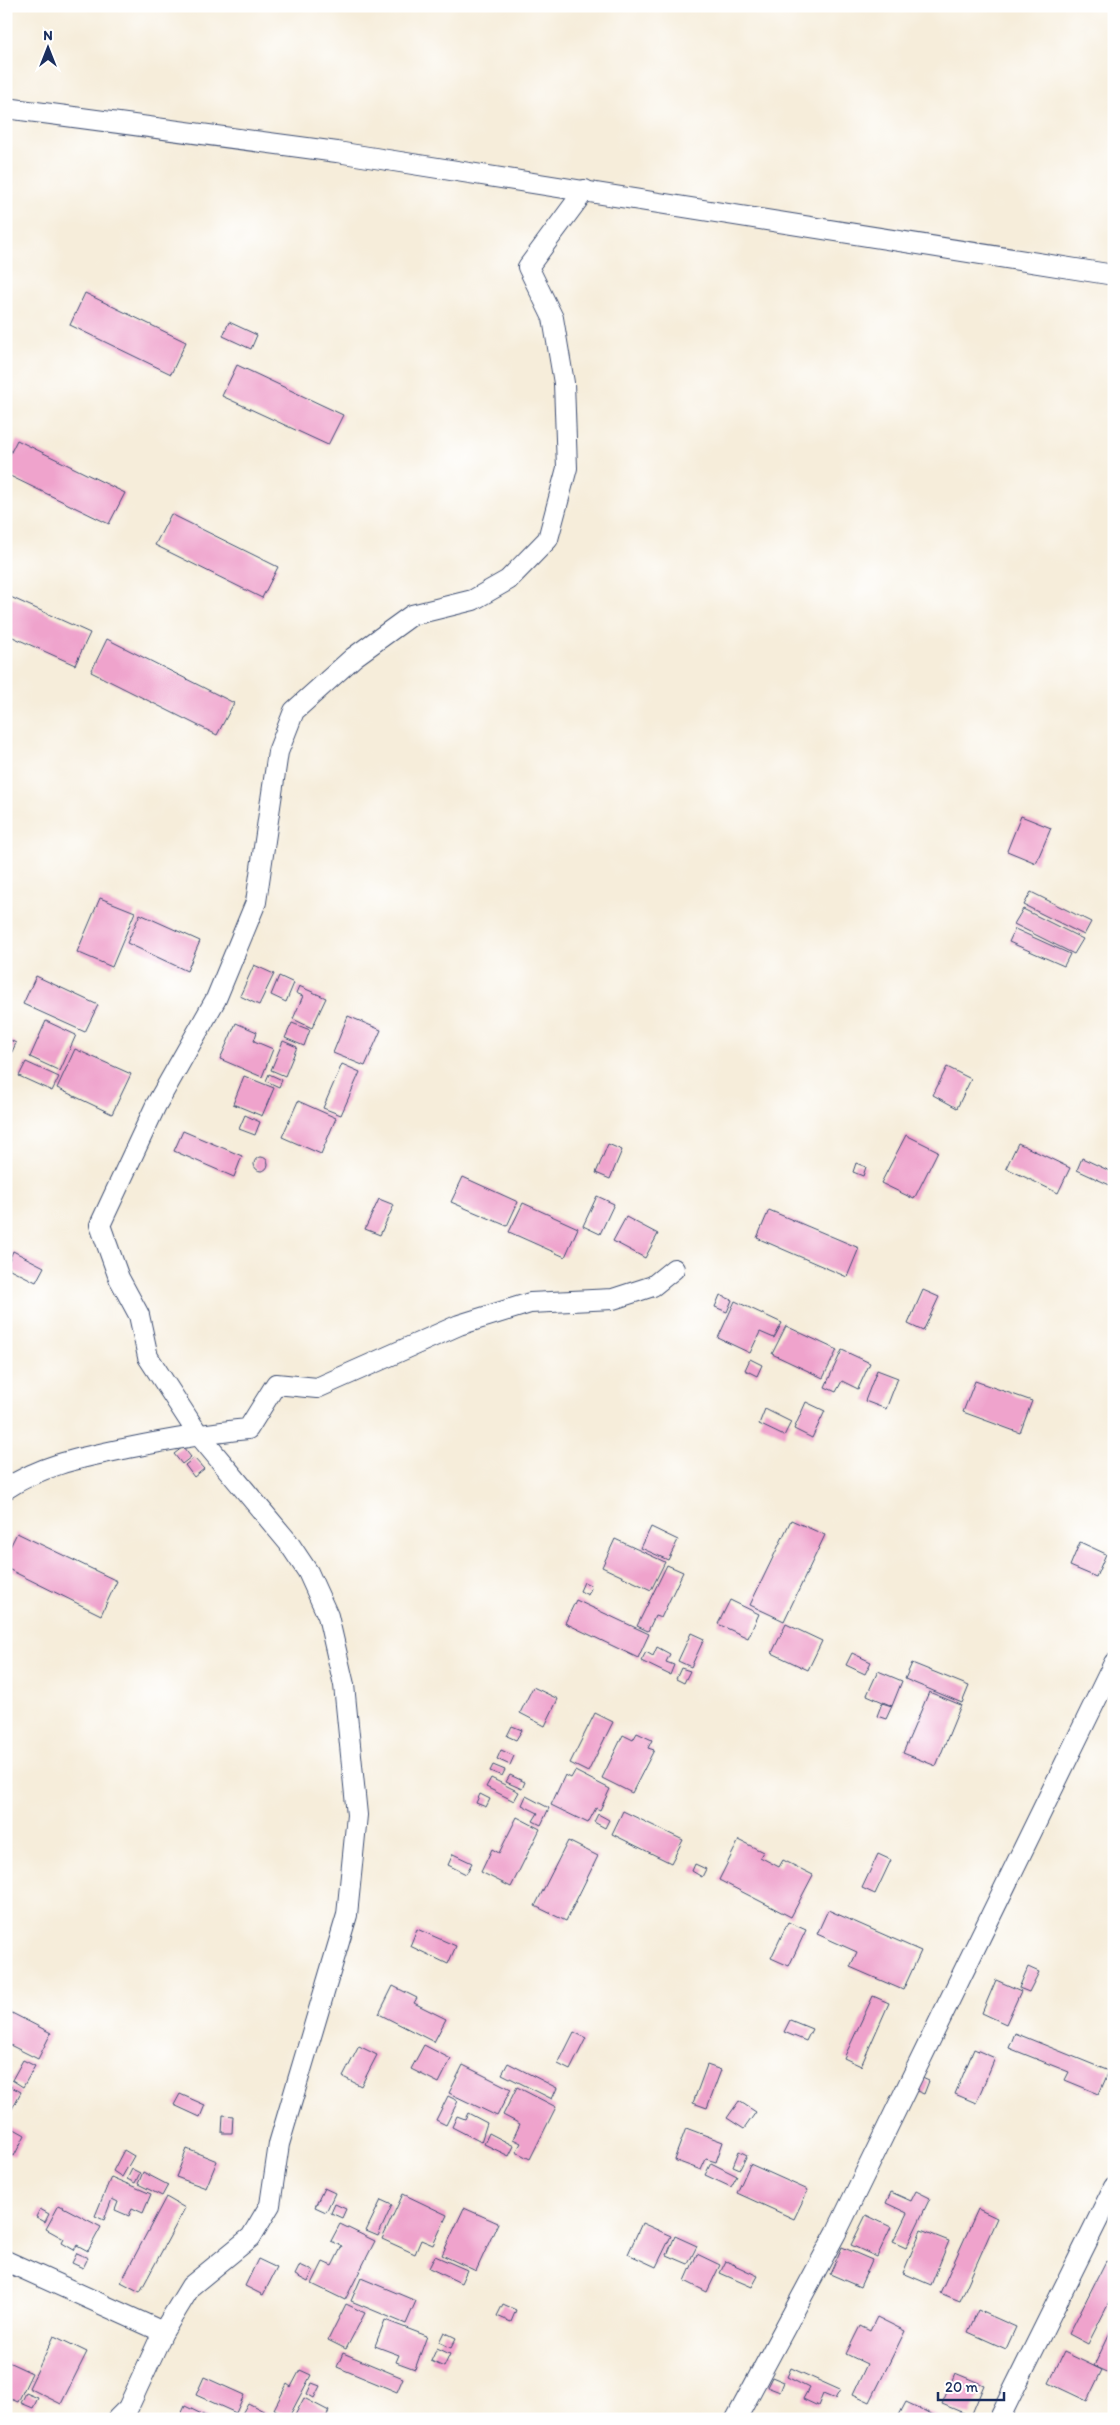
<svg xmlns="http://www.w3.org/2000/svg" width="1120" height="2425" font-family="Itim,sans-serif">
  <style>
    .building { fill: #efa3cc }
    .lines { fill: none; stroke-linecap: round; stroke-linejoin: round }
    .minor-casing { stroke: #3c4c71; stroke-width: 22 }
    .minor { stroke: #fff; stroke-width: 20 }
  </style>
  <rect width="100%" height="100%" fill="#fff"/>
  <filter id="ink" filterUnits="userSpaceOnUse"><feTurbulence type="fractalNoise" baseFrequency=".02" numOctaves="2"/><feDisplacementMap in="SourceGraphic" scale="10" xChannelSelector="R" yChannelSelector="G"/><feConvolveMatrix kernelMatrix="1 2 1 2 8 2 1 2 1" color-interpolation-filters="sRGB"/></filter>
  <filter id="wash" filterUnits="userSpaceOnUse"><feTurbulence type="fractalNoise" baseFrequency=".0096" numOctaves="4" result="noise"/><feDisplacementMap in="SourceGraphic" scale="20" xChannelSelector="R" yChannelSelector="G"/><feGaussianBlur stdDeviation="1.12" result="paint"/><feColorMatrix in="noise" values="0 0 0 0 0 0 0 0 0 0 0 0 0 0 0 0 0 1.4 0 .05"/><feComposite in="paint" operator="in"/></filter>
  <g filter="url(#wash)">
    <rect width="100%" height="100%" fill="#f6edda"/>
    <g id="blocks">
      <g class="building">
        <polygon points="85,293 186,342 171,374 70,325"/>
        <polygon points="229,322 257,335 251,349 223,336"/>
        <polygon points="237,365 343,415 328,445 222,396"/>
        <polygon points="17,440 125,493 109,524 6,474 6,462"/>
        <polygon points="171,514 278,567 262,598 155,545"/>
        <polygon points="6,595 90,633 75,665 6,634"/>
        <polygon points="107,639 234,703 217,735 91,672"/>
        <polygon points="1021,816 1051,828 1036,863 1007,851"/>
        <polygon points="1031,892 1091,922 1084,935 1024,905"/>
        <polygon points="100,898 135,912 112,967 77,952"/>
        <polygon points="1023,909 1083,939 1074,954 1014,924"/>
        <polygon points="140,914 200,941 187,971 127,943"/>
        <polygon points="1015,929 1070,954 1064,966 1009,942"/>
        <polygon points="254,965 274,974 259,1005 240,996"/>
        <polygon points="36,976 98,1005 85,1032 23,1004"/>
        <polygon points="279,976 294,983 286,1002 271,995"/>
        <polygon points="299,986 326,998 312,1028 293,1019 303,996 296,993"/>
        <polygon points="348,1016 381,1030 365,1066 333,1053"/>
        <polygon points="46,1021 76,1035 60,1071 30,1057"/>
        <polygon points="236,1023 257,1032 254,1041 273,1049 262,1077 220,1059"/>
        <polygon points="292,1023 310,1030 304,1046 285,1038"/>
        <polygon points="6,1038 16,1043 11,1054 6,1052"/>
        <polygon points="283,1041 297,1047 285,1076 271,1070"/>
        <polygon points="75,1049 131,1074 112,1114 57,1088"/>
        <polygon points="26,1062 59,1077 52,1091 19,1076"/>
        <polygon points="342,1064 360,1072 341,1115 323,1108"/>
        <polygon points="947,1067 971,1079 957,1108 933,1095"/>
        <polygon points="269,1074 282,1080 279,1087 266,1081"/>
        <polygon points="244,1076 274,1088 262,1116 233,1104"/>
        <polygon points="298,1101 336,1118 321,1154 282,1137"/>
        <polygon points="245,1115 260,1122 255,1135 239,1129"/>
        <polygon points="183,1131 242,1156 234,1177 174,1151"/>
        <polygon points="906,1135 938,1151 914,1199 881,1183"/>
        <polygon points="1018,1143 1070,1168 1058,1193 1006,1168"/>
        <polygon points="608,1144 622,1150 610,1179 596,1173"/>
        <circle cx="261" cy="1164" r="7"/>
        <polygon points="1082,1158 1114,1173 1114,1187 1077,1170"/>
        <polygon points="856,1163 866,1167 863,1176 853,1172"/>
        <polygon points="463,1177 518,1202 507,1226 451,1202"/>
        <polygon points="597,1196 614,1204 600,1234 583,1226"/>
        <polygon points="379,1199 394,1205 380,1235 365,1229"/>
        <polygon points="523,1203 578,1228 565,1257 509,1232"/>
        <polygon points="769,1210 859,1248 847,1277 757,1238"/>
        <polygon points="626,1217 658,1234 645,1258 613,1241"/>
        <polygon points="13,1251 44,1267 36,1282 6,1267"/>
        <polygon points="923,1290 939,1297 923,1331 908,1324"/>
        <polygon points="720,1295 732,1300 727,1312 715,1307"/>
        <polygon points="735,1301 782,1323 774,1338 760,1332 750,1353 718,1338"/>
        <polygon points="786,1326 837,1350 823,1378 772,1354"/>
        <polygon points="842,1350 870,1363 858,1389 842,1381 836,1392 825,1387"/>
        <polygon points="750,1359 762,1365 757,1376 745,1370"/>
        <polygon points="877,1370 898,1378 886,1409 865,1401"/>
        <polygon points="975,1381 1032,1401 1020,1433 963,1412"/>
        <polygon points="806,1402 825,1411 812,1438 794,1429"/>
        <polygon points="765,1409 791,1422 784,1436 759,1424"/>
        <polygon points="183,1447 191,1457 182,1464 174,1454"/>
        <polygon points="194,1458 204,1469 194,1477 185,1465"/>
        <polygon points="791,1520 825,1535 784,1621 750,1605"/>
        <polygon points="651,1527 678,1540 668,1560 641,1548"/>
        <polygon points="17,1533 117,1581 101,1615 6,1568 6,1555"/>
        <polygon points="615,1539 665,1562 651,1590 602,1567"/>
        <polygon points="1080,1542 1106,1554 1096,1577 1070,1566"/>
        <polygon points="667,1565 683,1572 661,1618 655,1616 648,1631 637,1626"/>
        <polygon points="584,1582 592,1586 588,1595 580,1591"/>
        <polygon points="576,1600 649,1634 638,1658 565,1623"/>
        <polygon points="730,1600 759,1614 748,1638 718,1624"/>
        <polygon points="786,1624 822,1641 808,1670 772,1653"/>
        <polygon points="691,1633 704,1639 691,1667 678,1661"/>
        <polygon points="657,1647 670,1654 666,1662 674,1665 670,1675 641,1661 646,1652 653,1656"/>
        <polygon points="852,1653 871,1662 865,1674 846,1665"/>
        <polygon points="912,1663 969,1686 962,1703 905,1679"/>
        <polygon points="681,1668 690,1671 684,1683 676,1679"/>
        <polygon points="878,1671 902,1681 892,1706 867,1695"/>
        <polygon points="533,1687 558,1699 545,1726 520,1713"/>
        <polygon points="929,1692 961,1705 936,1766 903,1753"/>
        <polygon points="882,1703 892,1706 886,1719 877,1716"/>
        <polygon points="595,1713 613,1722 588,1772 570,1763"/>
        <polygon points="512,1726 522,1730 516,1740 507,1736"/>
        <polygon points="637,1733 652,1740 648,1748 654,1750 632,1793 602,1778 623,1735 633,1740"/>
        <polygon points="501,1750 514,1756 510,1765 497,1759"/>
        <polygon points="493,1765 505,1770 502,1776 490,1771"/>
        <polygon points="575,1771 610,1789 600,1810 596,1808 588,1823 551,1805 565,1775 571,1778"/>
        <polygon points="510,1775 525,1782 522,1789 506,1782"/>
        <polygon points="491,1778 519,1792 514,1801 486,1787"/>
        <polygon points="480,1794 490,1799 486,1807 476,1803"/>
        <polygon points="526,1796 549,1808 541,1825 533,1821 538,1813 522,1805"/>
        <polygon points="623,1811 683,1840 671,1863 612,1834"/>
        <polygon points="598,1814 609,1820 605,1828 594,1822"/>
        <polygon points="517,1817 540,1829 511,1887 481,1872 492,1849 499,1853"/>
        <polygon points="739,1840 763,1852 760,1857 779,1867 783,1860 813,1875 791,1917 719,1880"/>
        <polygon points="568,1841 598,1856 566,1921 535,1906"/>
        <polygon points="453,1854 472,1863 466,1874 448,1865"/>
        <polygon points="878,1854 891,1860 875,1894 862,1888"/>
        <polygon points="695,1864 706,1869 702,1877 692,1871"/>
        <polygon points="828,1910 921,1951 903,1990 850,1967 857,1952 817,1934"/>
        <polygon points="788,1922 806,1930 789,1966 771,1958"/>
        <polygon points="417,1929 456,1946 448,1964 410,1946"/>
        <polygon points="1028,1967 1039,1972 1029,1992 1019,1988"/>
        <polygon points="996,1980 1021,1991 1006,2024 982,2013"/>
        <polygon points="393,1986 417,1998 414,2003 446,2019 434,2042 379,2014"/>
        <polygon points="873,1996 889,2003 861,2066 844,2058"/>
        <polygon points="8,2011 51,2033 38,2059 6,2043"/>
        <polygon points="790,2020 812,2029 806,2041 784,2032"/>
        <polygon points="574,2032 586,2038 570,2070 558,2064"/>
        <polygon points="1015,2033 1109,2071 1099,2094 1065,2080 1069,2072 1009,2048"/>
        <polygon points="424,2045 451,2059 439,2083 411,2069"/>
        <polygon points="359,2046 377,2055 361,2086 343,2077"/>
        <polygon points="974,2049 995,2058 976,2103 955,2094"/>
        <polygon points="23,2060 35,2066 23,2087 12,2080"/>
        <polygon points="508,2063 557,2088 552,2099 502,2074"/>
        <polygon points="463,2065 511,2089 497,2116 449,2093"/>
        <polygon points="707,2065 721,2070 707,2108 693,2103"/>
        <polygon points="913,2074 929,2081 924,2094 907,2087"/>
        <polygon points="6,2084 21,2092 6,2120"/>
        <polygon points="517,2087 556,2107 530,2159 516,2152 521,2143 513,2139 520,2124 503,2115"/>
        <polygon points="180,2094 205,2105 200,2117 174,2105"/>
        <polygon points="448,2096 458,2101 446,2125 436,2120"/>
        <polygon points="739,2101 756,2112 744,2129 727,2118"/>
        <polygon points="468,2113 487,2123 481,2142 452,2127 457,2116 465,2119"/>
        <polygon points="223,2115 233,2116 232,2133 222,2133"/>
        <polygon points="9,2126 25,2135 14,2156 6,2152 6,2131"/>
        <polygon points="686,2128 723,2142 716,2162 706,2159 701,2170 674,2160"/>
        <polygon points="489,2133 514,2146 509,2156 484,2144"/>
        <polygon points="187,2149 217,2161 206,2188 176,2177"/>
        <polygon points="124,2150 134,2156 122,2177 113,2171"/>
        <polygon points="739,2151 747,2155 740,2169 733,2166"/>
        <polygon points="711,2163 737,2176 731,2187 705,2175"/>
        <polygon points="750,2164 808,2190 794,2219 737,2193"/>
        <polygon points="132,2169 140,2173 135,2183 127,2179"/>
        <polygon points="143,2172 168,2185 162,2196 138,2184"/>
        <polygon points="111,2177 151,2194 143,2213 132,2208 129,2216 115,2210 118,2202 112,2199 104,2220 95,2216"/>
        <polygon points="324,2188 335,2193 326,2212 315,2207"/>
        <polygon points="916,2191 930,2198 906,2248 893,2242 907,2213 886,2203 891,2192 911,2201"/>
        <polygon points="403,2194 447,2215 433,2245 421,2240 415,2254 382,2239"/>
        <polygon points="166,2197 185,2208 140,2292 121,2282"/>
        <polygon points="381,2200 392,2205 378,2236 366,2231"/>
        <polygon points="335,2204 346,2209 342,2218 331,2213"/>
        <polygon points="59,2205 101,2227 88,2251 77,2245 74,2250 62,2243 64,2239 46,2229"/>
        <polygon points="464,2208 498,2223 476,2271 442,2255"/>
        <polygon points="40,2209 49,2214 45,2222 36,2217"/>
        <polygon points="978,2209 997,2218 960,2301 940,2293"/>
        <polygon points="866,2215 891,2227 877,2257 851,2245"/>
        <polygon points="642,2223 671,2236 656,2267 628,2254"/>
        <polygon points="340,2224 375,2241 345,2300 312,2284 323,2262 332,2266 342,2246 331,2241"/>
        <polygon points="921,2230 949,2241 931,2285 903,2273"/>
        <polygon points="675,2236 697,2246 688,2264 667,2255"/>
        <polygon points="842,2247 872,2260 860,2287 830,2274"/>
        <polygon points="77,2253 88,2258 83,2268 72,2263"/>
        <polygon points="697,2254 720,2265 707,2292 685,2281"/>
        <polygon points="435,2256 467,2270 461,2283 429,2268"/>
        <polygon points="258,2259 277,2268 263,2295 245,2286"/>
        <polygon points="726,2261 758,2276 752,2287 720,2273"/>
        <polygon points="1106,2261 1114,2265 1114,2293 1088,2344 1069,2334"/>
        <polygon points="300,2265 313,2271 308,2282 295,2275"/>
        <polygon points="361,2278 416,2301 406,2324 351,2301"/>
        <polygon points="346,2304 365,2313 346,2349 328,2340"/>
        <polygon points="503,2304 516,2310 511,2322 497,2316"/>
        <polygon points="978,2310 1016,2327 1006,2349 968,2332"/>
        <polygon points="877,2317 905,2331 870,2402 853,2394 867,2364 846,2354 860,2326 870,2331"/>
        <polygon points="385,2320 427,2336 415,2369 396,2362 399,2355 375,2346"/>
        <polygon points="1114,2324 1114,2375 1094,2366"/>
        <polygon points="444,2332 456,2338 451,2348 439,2342"/>
        <polygon points="54,2336 87,2352 61,2404 29,2388"/>
        <polygon points="437,2348 450,2354 444,2367 431,2361"/>
        <polygon points="1064,2352 1102,2370 1087,2401 1049,2383"/>
        <polygon points="343,2353 403,2378 397,2392 337,2367"/>
        <polygon points="6,2361 32,2373 18,2402 6,2397"/>
        <polygon points="791,2368 840,2390 835,2399 823,2394 818,2406 803,2399 809,2388 787,2377"/>
        <polygon points="300,2370 311,2375 289,2417 274,2409 287,2384 291,2387"/>
        <polygon points="955,2373 984,2385 971,2416 942,2404"/>
        <polygon points="204,2377 244,2395 236,2413 196,2395"/>
        <polygon points="772,2377 784,2382 780,2392 767,2387"/>
        <polygon points="312,2383 320,2386 314,2398 307,2394"/>
        <polygon points="26,2393 38,2398 33,2408 21,2403"/>
        <polygon points="304,2398 329,2411 325,2419 293,2419"/>
        <polygon points="906,2402 942,2419 897,2419"/>
        <polygon points="248,2403 279,2419 239,2419"/>
        <polygon points="185,2406 212,2419 179,2419"/>
      </g>
    </g>
  </g>
  <g filter="url(#ink)">
    <use href="#blocks" fill-opacity="0" stroke="#3c4c71" stroke-width="1"/>
    <g class="lines">
      <defs>
        <g id="minor">
          <polyline points="6,108 337,152 1114,275"/>
          <path d="M6,1489C43,1464 85,1457 128,1448C168,1440 207,1433 248,1429L276,1384L317,1388L459,1325L530,1303L613,1299L653,1286L674,1269"/>
          <polyline points="6,2261 163,2332"/>
          <polyline points="117,2419 128,2408 163,2332 191,2286 251,2237 270,2205 279,2144 347,1915 357,1815 344,1685 328,1616 308,1572 288,1542 198,1434 148,1357 139,1315 119,1278 100,1225 156,1105 216,999 256,902 278,752 294,711 354,657 412,615 473,600 508,580 548,539 567,468 564,383 553,318 528,267 585,190"/>
          <polyline points="736,2419 836,2233 1114,1663"/>
          <polyline points="999,2419 1114,2187"/>
        </g>
      </defs>
      <use href="#minor" class="minor-casing"/>
      <use href="#minor" class="minor"/>
    </g>
  </g>
  <rect width="1120" height="2425" fill="none" stroke="#fff" stroke-width="25"/>
  <g transform="translate(48 48)" stroke="#ffffff" stroke-width="4" paint-order="stroke">
  <path d="M0-4L9 19L0 12L-9 19Z" fill="#1b2f5e"/>
  <text y="-8" font-size="14" font-weight="bold" text-anchor="middle" fill="#1b2f5e">N</text>
  </g>
  <path d="M938 2392v8h66v-8" fill="none" stroke="#1b2f5e" stroke-width="2.5"/>
  <text x="945" y="2392" font-size="15" fill="#1b2f5e" stroke="#ffffff" stroke-width="4" paint-order="stroke">20 m</text>
</svg>
